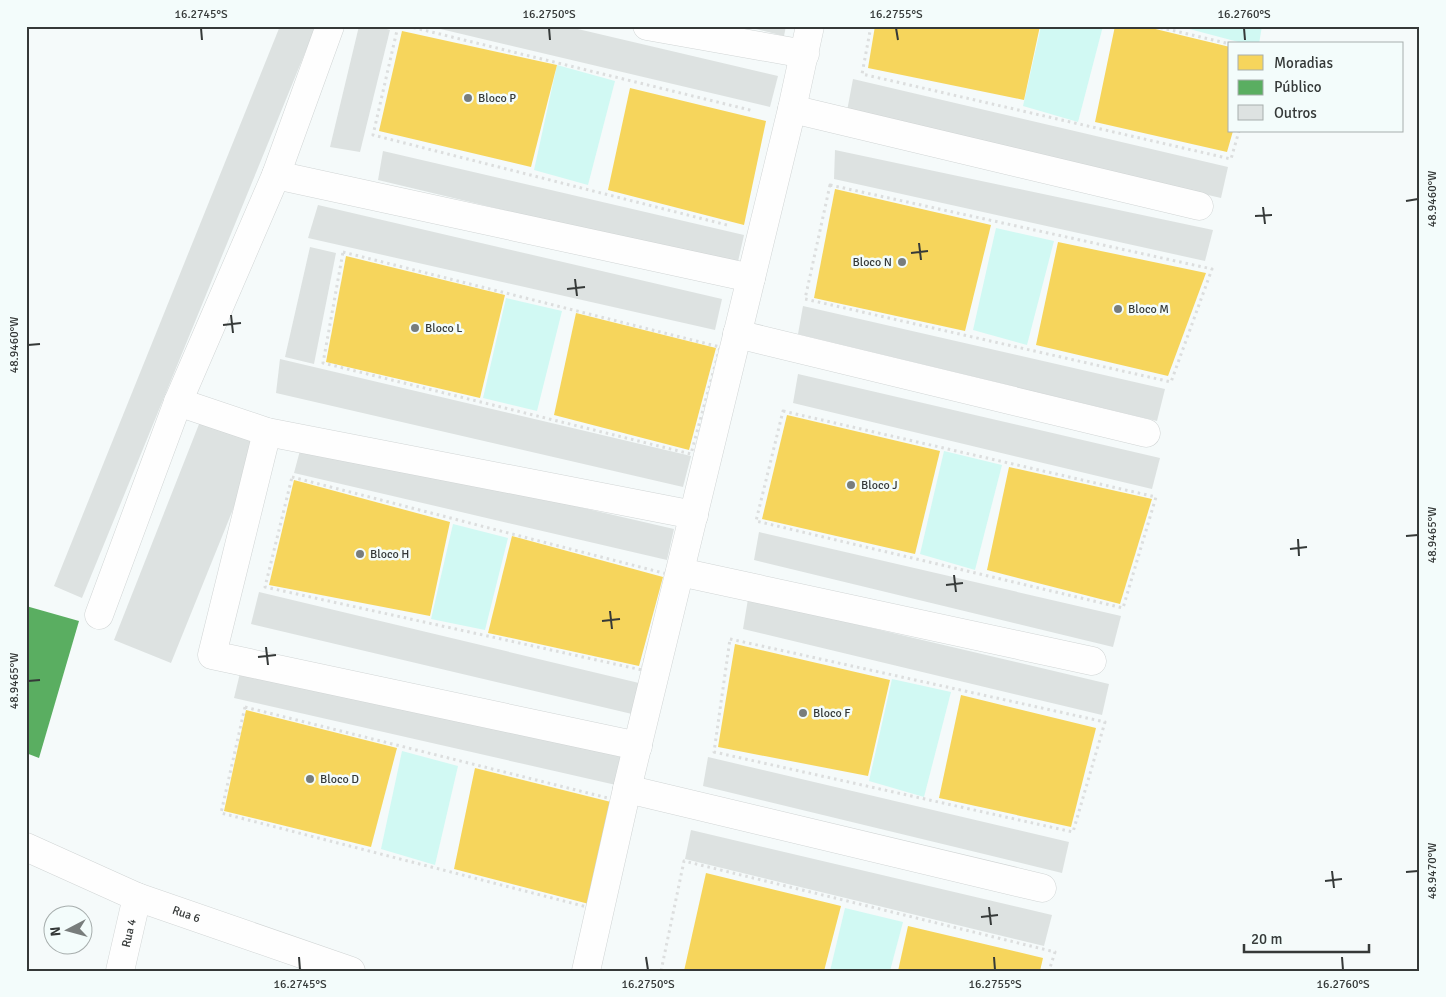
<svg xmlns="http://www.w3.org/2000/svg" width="1446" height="997" font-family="Signika,sans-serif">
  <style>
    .green { fill: #d1f9f3 }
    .homes { fill: #f6d55c }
    .public { fill: #5aae61 }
    .building { fill: #dde2e1 }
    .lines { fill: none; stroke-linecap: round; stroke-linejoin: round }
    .minor-casing { stroke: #d1d5d5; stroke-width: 29 }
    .path { stroke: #dcdede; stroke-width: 3; stroke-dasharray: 2.5 4; stroke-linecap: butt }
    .minor { stroke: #fefefe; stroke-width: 28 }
    .ticks { fill: none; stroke: #353938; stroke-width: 2 }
    .poi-dot { fill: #787d7c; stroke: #f3fcfb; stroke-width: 2 }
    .labels { text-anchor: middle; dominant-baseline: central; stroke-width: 5; stroke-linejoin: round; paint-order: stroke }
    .poi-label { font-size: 12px; fill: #353938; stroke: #f3fcfb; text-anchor: start }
    .street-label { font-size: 12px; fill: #353938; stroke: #f3fcfb }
    .neatline { fill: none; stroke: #353938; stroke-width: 2 }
    .ticks-label { font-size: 12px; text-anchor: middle; fill: #353938 }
  </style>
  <rect width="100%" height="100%" fill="#f5fafa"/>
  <g class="green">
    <polygon points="1041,26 1103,26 1078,122 1023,106"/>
    <polygon points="1178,26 1262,26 1259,44 1246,44"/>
    <polygon points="557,65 615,81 588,185 534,170"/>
    <polygon points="996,228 1054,241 1027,345 973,330"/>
    <polygon points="506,298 562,311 537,411 483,398"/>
    <polygon points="944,451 1002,465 975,570 920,554"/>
    <polygon points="453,524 508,538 485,630 431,619"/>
    <polygon points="892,679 951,692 924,797 869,781"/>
    <polygon points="402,751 458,766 435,865 381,849"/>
    <polygon points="845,908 903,922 890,971 830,971"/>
  </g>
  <g class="homes">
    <polygon points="875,26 1040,26 1024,100 868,68"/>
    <polygon points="1115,26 1143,26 1230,47 1230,131 1233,131 1227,152 1095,122"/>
    <polygon points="402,31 557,65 531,167 379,131"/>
    <polygon points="630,88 766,121 744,225 608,190"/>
    <polygon points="835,189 991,225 965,331 814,298"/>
    <polygon points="1058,242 1206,273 1168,376 1036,345"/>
    <polygon points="346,256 505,295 480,398 326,362"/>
    <polygon points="576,313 716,348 689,450 554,415"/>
    <polygon points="787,415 940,451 915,554 762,519"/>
    <polygon points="1009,467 1152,499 1120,604 987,570"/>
    <polygon points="294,480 450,522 430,616 269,585"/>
    <polygon points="512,536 663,577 639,666 488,633"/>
    <polygon points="735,644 890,680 868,776 718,747"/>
    <polygon points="961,695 1096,728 1071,827 939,798"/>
    <polygon points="246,710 397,748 371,847 224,811"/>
    <polygon points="475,768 611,802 589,904 454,869"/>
    <polygon points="706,873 841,906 824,971 684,971"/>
    <polygon points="908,926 1043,958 1040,971 898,971"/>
  </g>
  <polygon class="public" points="26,606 79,621 39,758 26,753"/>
  <g class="building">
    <polygon points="280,26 316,26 82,598 54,586"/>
    <polygon points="359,26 377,26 390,30 360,152 330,147"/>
    <polygon points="428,26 565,26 778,76 770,107"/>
    <polygon points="744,26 786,26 784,36"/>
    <polygon points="853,79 1228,167 1221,198 847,111"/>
    <polygon points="835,150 1213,230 1205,261 834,179"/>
    <polygon points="383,151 744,235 737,266 378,180"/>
    <polygon points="318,205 722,299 715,330 308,238"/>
    <polygon points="310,247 336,253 314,364 285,357"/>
    <polygon points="803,306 1165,389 1157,421 798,334"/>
    <polygon points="280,359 691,456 683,487 276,393"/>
    <polygon points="798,374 1160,458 1152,489 793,403"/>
    <polygon points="203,414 263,435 171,663 114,640"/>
    <polygon points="302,443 674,529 667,560 294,473"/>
    <polygon points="759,532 1121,616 1113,647 754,560"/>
    <polygon points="259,592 639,683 632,714 251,624"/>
    <polygon points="748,599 1109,684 1102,715 743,629"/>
    <polygon points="241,669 624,754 616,785 234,698"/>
    <polygon points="708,757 1069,842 1062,873 703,786"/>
    <polygon points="691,830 1052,915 1044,946 685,859"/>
  </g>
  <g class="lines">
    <defs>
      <g id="minor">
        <polyline points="647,26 805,54"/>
        <polyline points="792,109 1199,206"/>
        <polyline points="276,175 751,278"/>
        <polyline points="737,334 1146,433"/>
        <polyline points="178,402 267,432 694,515"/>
        <polyline points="267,432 212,655 638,746"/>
        <polyline points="680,572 1092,661"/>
        <polyline points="99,615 178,402 276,175 330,26"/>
        <polyline points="627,789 1042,888"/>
        <path id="s1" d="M26,847L137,897L351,971"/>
        <path id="s2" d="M120,971L137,897"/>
        <polyline points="586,971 627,789 792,109 810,26"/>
      </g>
    </defs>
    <use href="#minor" class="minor-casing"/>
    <g class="path">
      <polyline points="398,26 373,135 727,225"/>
      <polyline points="407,26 754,111"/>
      <polyline points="871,26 862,74 1231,159 1239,131"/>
      <polyline points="1154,26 1230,44"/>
      <polygon points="830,185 1212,269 1171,382 805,299"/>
      <polygon points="343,252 720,347 691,454 323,363"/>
      <polygon points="783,411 1156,497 1123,608 756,521"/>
      <polygon points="292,477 667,574 642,670 265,587"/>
      <polygon points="730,639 1105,722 1073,832 714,752"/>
      <polygon points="245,707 616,800 591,908 221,813"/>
      <polyline points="661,971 684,861 1055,952 1049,971"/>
    </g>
    <use href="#minor" class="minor"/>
  </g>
  <path class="ticks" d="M201,28L202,40M549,28L550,40M896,28L898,40M1244,28L1245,40M1406,201L1418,199M1263,207L1265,224M1255,216L1272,215M919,243L921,260M911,253L928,251M575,279L577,296M567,289L585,287M231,315L233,333M223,325L241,323M28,345L40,344M1406,536L1418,535M1298,539L1299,556M1290,549L1307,547M954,575L956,592M946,585L963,583M610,611L612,629M602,621L620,619M266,647L268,665M258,657L276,655M28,681L40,680M1332,871L1334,888M1406,872L1418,871M1325,881L1342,879M989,907L991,925M981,917L998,915M299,957L300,970M646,957L648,970M994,957L995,970M1342,957L1343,970"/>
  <g class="poi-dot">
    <circle cx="468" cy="98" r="5"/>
    <circle cx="902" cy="262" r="5"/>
    <circle cx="1118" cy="309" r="5"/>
    <circle cx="415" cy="328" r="5"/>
    <circle cx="851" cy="485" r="5"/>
    <circle cx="360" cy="554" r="5"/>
    <circle cx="803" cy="713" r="5"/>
    <circle cx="310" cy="779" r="5"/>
  </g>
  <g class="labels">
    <g class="poi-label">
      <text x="478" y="98">Bloco P</text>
      <text x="892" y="262" text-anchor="end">Bloco N</text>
      <text x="1128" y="309">Bloco M</text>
      <text x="425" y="328">Bloco L</text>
      <text x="861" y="485">Bloco J</text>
      <text x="370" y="554">Bloco H</text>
      <text x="813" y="713">Bloco F</text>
      <text x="320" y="779">Bloco D</text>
    </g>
    <g class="street-label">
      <text stroke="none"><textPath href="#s1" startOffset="174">Rua 6</textPath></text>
      <text stroke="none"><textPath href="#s2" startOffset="39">Rua 4</textPath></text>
    </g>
  </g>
  <rect width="1446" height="997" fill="none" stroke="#f3fcfb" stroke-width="55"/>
  <rect x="1228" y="42" width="175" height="90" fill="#f3fcfb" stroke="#a7aead"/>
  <rect x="1238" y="55" width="25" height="15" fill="#f6d55c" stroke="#a7aead"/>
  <text x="1274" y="68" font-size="15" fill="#353938">Moradias</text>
  <rect x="1238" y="80" width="25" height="15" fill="#5aae61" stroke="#a7aead"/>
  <text x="1274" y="92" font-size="15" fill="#353938">Público</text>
  <rect x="1238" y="105" width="25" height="15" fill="#dde2e1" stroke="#a7aead"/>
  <text x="1274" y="118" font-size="15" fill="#353938">Outros</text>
  <g transform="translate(68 930) rotate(264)"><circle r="24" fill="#f3fcfb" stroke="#a7aead"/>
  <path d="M0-4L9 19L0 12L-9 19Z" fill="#787d7c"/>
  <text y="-8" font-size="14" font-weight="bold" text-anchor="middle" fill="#353938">N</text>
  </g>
  <path d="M1244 944v8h125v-8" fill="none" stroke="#353938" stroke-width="2.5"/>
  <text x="1251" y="944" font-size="15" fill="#353938" stroke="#f3fcfb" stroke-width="4" paint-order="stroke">20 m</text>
  <rect x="28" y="28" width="1390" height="942" class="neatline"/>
  <g class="ticks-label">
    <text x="201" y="18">16.2745°S</text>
    <text x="549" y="18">16.2750°S</text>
    <text x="896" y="18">16.2755°S</text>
    <text x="1244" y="18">16.2760°S</text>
    <text transform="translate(1432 199) rotate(-90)" y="4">48.9460°W</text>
    <text transform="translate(14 345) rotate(-90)" y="4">48.9460°W</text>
    <text transform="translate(1432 535) rotate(-90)" y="4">48.9465°W</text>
    <text transform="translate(14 681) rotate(-90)" y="4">48.9465°W</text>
    <text transform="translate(1432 871) rotate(-90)" y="4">48.9470°W</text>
    <text x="300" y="988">16.2745°S</text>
    <text x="648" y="988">16.2750°S</text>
    <text x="995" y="988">16.2755°S</text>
    <text x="1343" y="988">16.2760°S</text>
  </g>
</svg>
